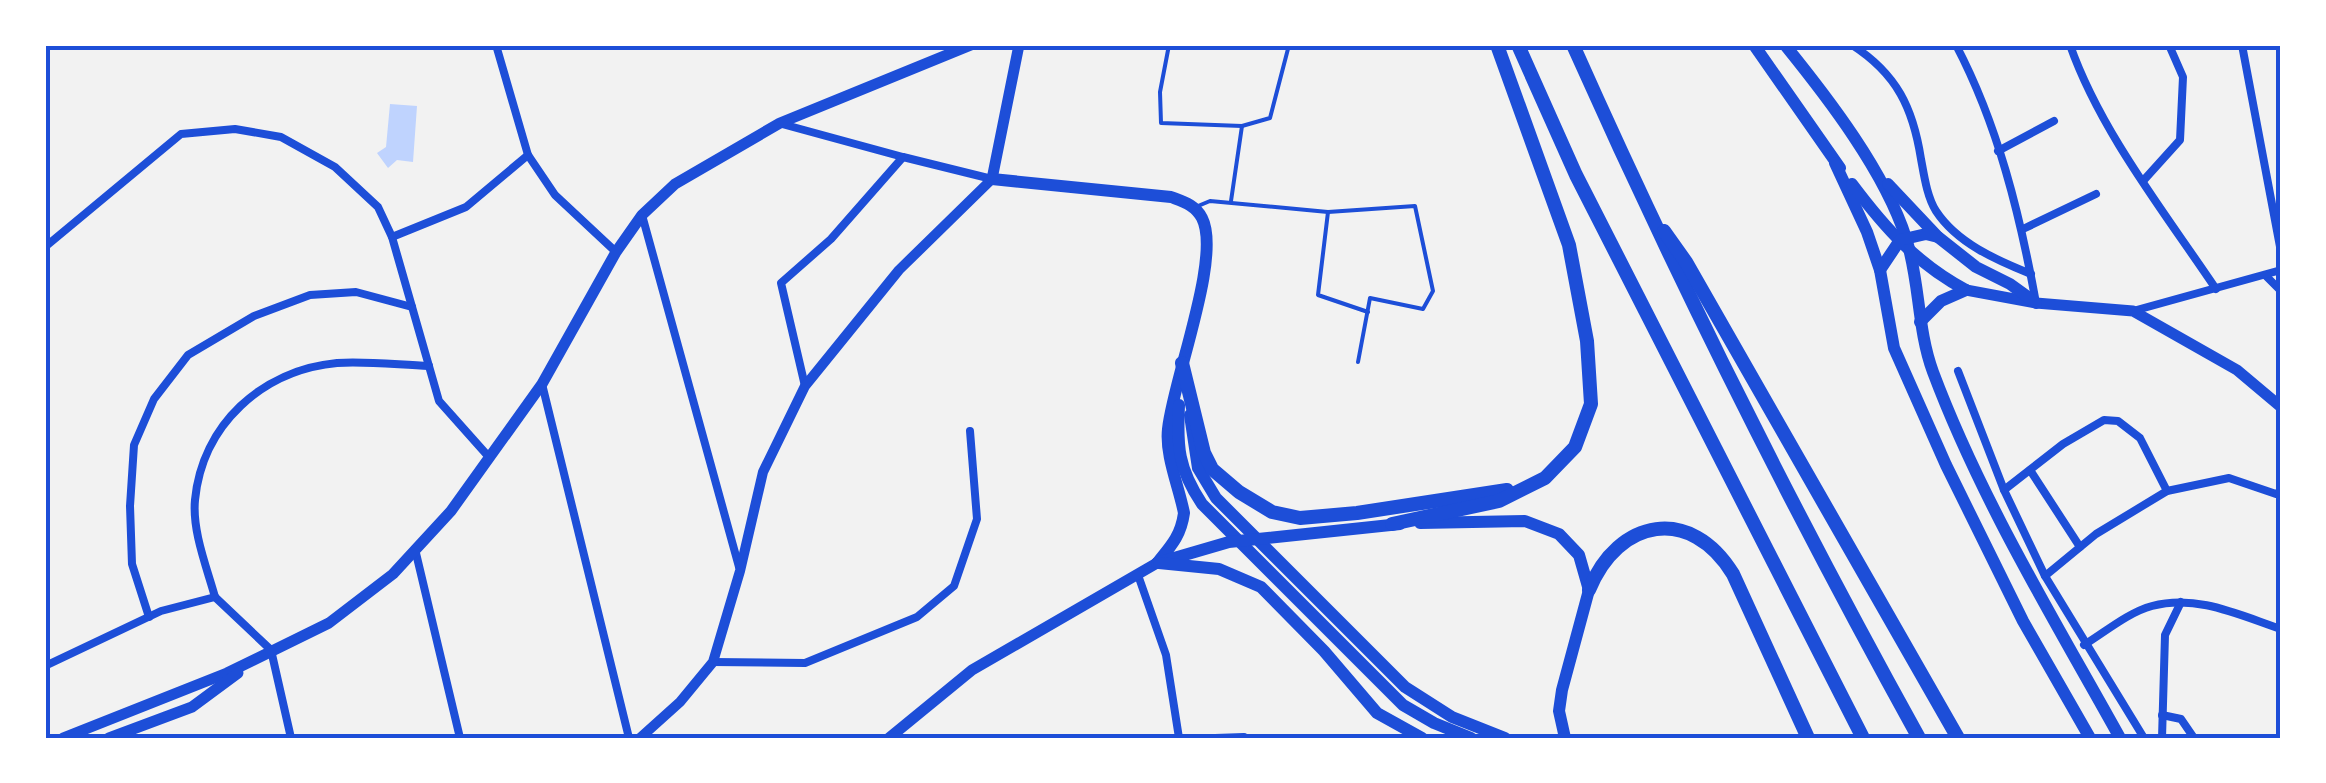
<svg xmlns="http://www.w3.org/2000/svg" width="2326" height="783" font-family="Barlow,sans-serif">
  <style>
    .water { fill: #bfd3fe }
    .lines { fill: none; stroke-linecap: round; stroke-linejoin: round }
    .service { stroke: #1d4ed8; stroke-width: 4 }
    .minor { stroke: #1d4ed8; stroke-width: 8 }
    .tertiary { stroke: #1d4ed8; stroke-width: 10 }
    .secondary { stroke: #1d4ed8; stroke-width: 11 }
    .primary { stroke: #1d4ed8; stroke-width: 12 }
    .motorway { stroke: #1d4ed8; stroke-width: 14 }
    .neatline { fill: none; stroke: #1d4ed8; stroke-width: 4 }
  </style>
  <rect width="100%" height="100%" fill="#f2f2f2"/>
  <polygon class="water" points="390,104 417,106 413,162 397,160 388,168 377,153 386,147"/>
  <g class="lines">
    <g class="service">
      <polyline points="1169,45 1160,92 1161,123 1242,126 1270,118 1289,45"/>
      <polyline points="1231,201 1242,126"/>
      <polyline points="1198,206 1210,201 1328,212 1415,206 1433,291 1423,309 1370,298 1358,362"/>
      <polyline points="1328,212 1318,295 1368,312"/>
    </g>
    <g class="minor">
      <polyline points="496,45 528,155 555,195 616,252"/>
      <path d="M1852,45C1897,74 1913,108 1921,159C1924,175 1927,197 1936,211C1957,243 1996,260 2031,274"/>
      <path d="M1956,45C1998,125 2020,215 2036,303"/>
      <path d="M2070,45C2100,131 2165,213 2216,289"/>
      <polyline points="2242,45 2281,252"/>
      <polyline points="782,124 903,157"/>
      <polyline points="1998,151 2054,121"/>
      <polyline points="2143,181 2180,140 2183,77 2169,45"/>
      <polyline points="642,215 739,567"/>
      <polyline points="2023,229 2096,194"/>
      <polyline points="392,237 466,207 528,155"/>
      <polyline points="45,247 181,134 235,129 281,137 335,167 378,207 392,237 439,401 488,456"/>
      <polyline points="2266,276 2281,291"/>
      <polyline points="2133,311 2281,270"/>
      <polyline points="1958,371 2004,490 2045,576 2144,738"/>
      <polyline points="542,384 629,738"/>
      <polyline points="805,386 781,283 831,239 903,157 992,179"/>
      <polyline points="2030,470 2080,547"/>
      <polyline points="2004,490 2063,444 2104,420 2118,421 2140,438 2167,491"/>
      <polyline points="415,549 460,738"/>
      <polyline points="1138,575 1166,655 1179,738"/>
      <polyline points="2045,576 2096,534 2167,491 2229,478 2276,494 2281,491"/>
      <path d="M215,597C207,568 192,531 195,500C202,425 262,370 337,363C367,361 399,365 429,366"/>
      <polyline points="215,597 271,650 291,738"/>
      <polyline points="149,617 132,564 130,506 134,445 154,399 188,355 254,316 310,295 356,292 412,307"/>
      <path d="M2084,645C2105,632 2129,612 2152,606C2197,594 2239,615 2281,629"/>
      <polyline points="713,662 805,663 917,617 954,586 977,519 970,431"/>
      <polyline points="45,666 161,611 215,597"/>
      <polyline points="2162,715 2181,719 2194,738"/>
      <polyline points="1215,738 1244,737"/>
      <polyline points="2162,738 2165,635 2181,602"/>
    </g>
    <polyline class="tertiary" points="640,738 680,702 713,662 740,571 763,472 805,386 899,270 992,179"/>
    <g class="secondary">
      <polyline points="992,179 1019,45"/>
      <polyline points="1966,290 2036,303 2133,311 2237,370 2281,407"/>
      <polyline points="63,738 227,673 329,623 393,574 451,511 542,384 616,252 642,215 675,184 780,123 971,45"/>
      <polyline points="109,738 192,707 238,673"/>
      <polyline points="889,738 972,670 1157,563"/>
    </g>
    <g class="primary">
      <polyline points="1754,45 1840,168"/>
      <path d="M1785,45C1828,98 1885,172 1906,238C1920,281 1917,329 1933,372C1981,500 2054,619 2120,738"/>
      <polyline points="1835,163 1867,232 1880,270 1894,348 1946,465 2023,621 2090,738"/>
      <path d="M992,179L1171,197C1184,202 1195,205 1202,218C1222,257 1173,380 1168,429C1165,455 1179,487 1184,513C1181,535 1172,545 1158,562"/>
      <path d="M1852,184C1885,228 1917,264 1966,290"/>
      <polyline points="1888,184 1938,237 1976,267 2010,284 2036,303"/>
      <polyline points="1880,270 1900,240 1926,234 1938,237"/>
      <polyline points="1920,322 1941,301 1966,290"/>
      <path d="M1179,405C1177,447 1178,468 1202,504L1403,705L1434,723L1471,738"/>
      <polyline points="1190,415 1198,468 1216,498 1405,687 1452,717 1505,738"/>
      <polyline points="1420,523 1525,521 1559,534 1579,555 1589,590 1562,690 1559,711 1565,738"/>
      <polyline points="1157,563 1229,542 1400,524"/>
      <polyline points="1159,563 1219,569 1261,587 1324,651 1377,713 1422,738"/>
    </g>
    <g class="motorway">
      <polyline points="1518,45 1576,175 1863,738"/>
      <path d="M1573,45C1678,281 1794,512 1919,738"/>
      <polyline points="1664,231 1686,262 1958,738"/>
      <polyline points="1182,363 1204,453 1212,469 1239,492 1272,512 1300,518 1357,513 1507,490"/>
      <polyline points="1392,524 1499,501 1545,478 1575,447 1591,404 1587,341 1569,245 1497,45"/>
      <path d="M1589,590C1618,518 1691,505 1733,574L1808,738"/>
    </g>
  </g>
  <rect width="2326" height="783" fill="none" stroke="#ffffff" stroke-width="95"/>
  <rect x="48" y="48" width="2230" height="688" class="neatline"/>
</svg>
